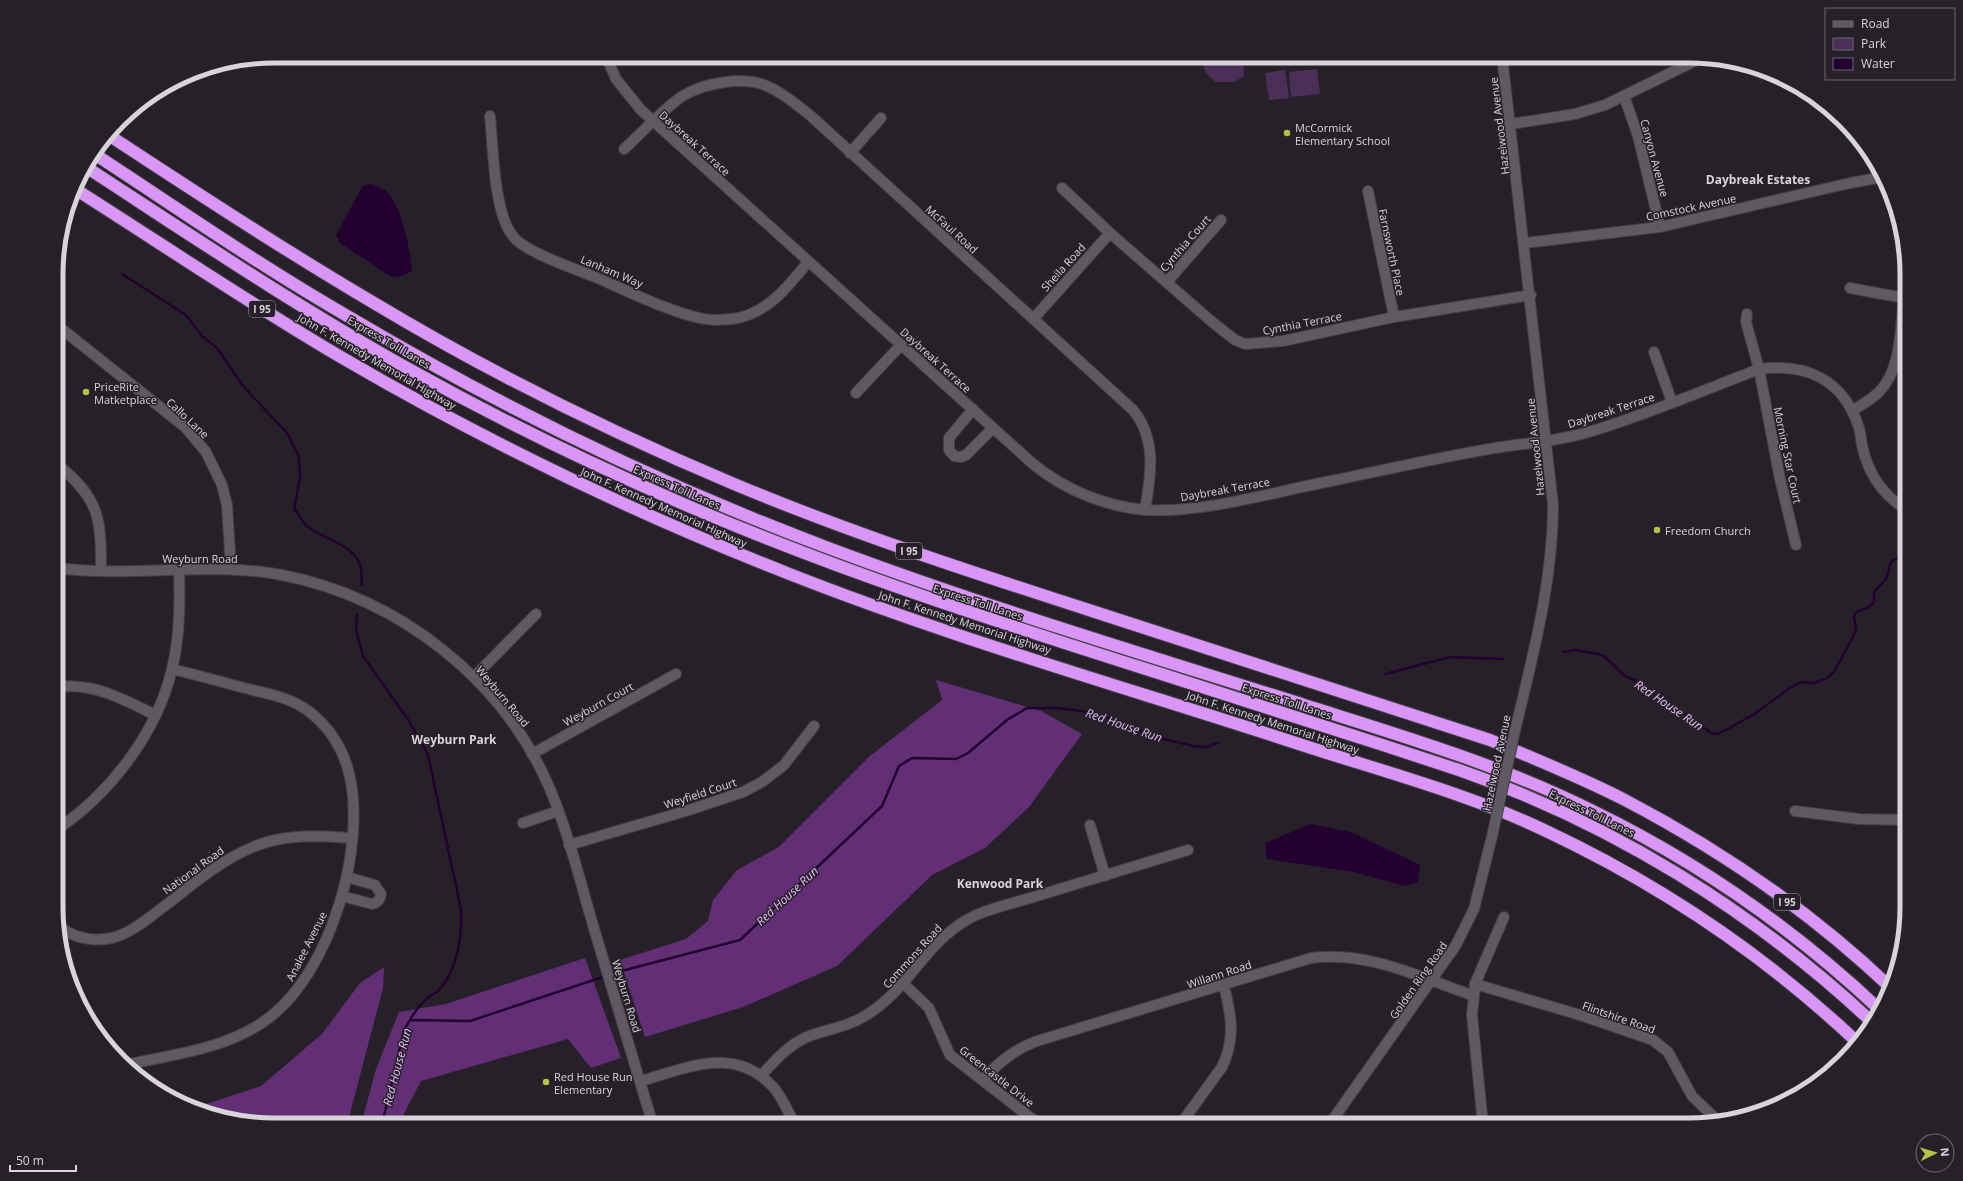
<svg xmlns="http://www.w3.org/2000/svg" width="1963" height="1181" font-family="'Open Sans',sans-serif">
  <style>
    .green { fill: #4c2f58 }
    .forest { fill: #622f76 }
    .water { fill: #230031 }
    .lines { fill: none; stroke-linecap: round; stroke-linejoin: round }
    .stream { stroke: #230031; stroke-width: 2.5 }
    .minor-casing { stroke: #433f46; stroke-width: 12 }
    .tertiary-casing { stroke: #433f46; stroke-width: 12 }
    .motorway-casing { stroke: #433f46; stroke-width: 14 }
    .minor { stroke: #5f5962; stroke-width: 10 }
    .tertiary { stroke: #5f5962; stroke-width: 10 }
    .motorway { stroke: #d996f6; stroke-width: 12 }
    .tertiary-bridge-casing { stroke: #433f46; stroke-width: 12; stroke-linecap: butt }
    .tertiary-bridge { stroke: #5f5962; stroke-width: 10 }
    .poi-dot { fill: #b9c046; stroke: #262129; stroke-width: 1.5 }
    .labels { text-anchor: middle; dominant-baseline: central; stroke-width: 3; stroke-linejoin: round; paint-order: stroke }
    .shield { fill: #262129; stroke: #a39fa5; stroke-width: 1 }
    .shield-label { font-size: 10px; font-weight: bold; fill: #d8d5da }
    .street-label { font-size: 11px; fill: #d8d5da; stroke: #262129 }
    .poi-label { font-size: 11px; fill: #d8d5da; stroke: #262129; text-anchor: start }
    .neighbourhood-label { font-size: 12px; font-weight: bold; fill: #d8d5da; stroke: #262129 }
    .water-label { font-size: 12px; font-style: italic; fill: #e8bffb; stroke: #262129 }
    .rim { fill: none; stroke: #d8d5da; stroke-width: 5 }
  </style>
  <rect width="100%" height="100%" fill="#262129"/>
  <g class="green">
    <polygon points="1200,56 1243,56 1244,76 1234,82 1215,82 1206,73"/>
    <polygon points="1276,56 1300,56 1300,63 1281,65 1277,63"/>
    <polygon points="1317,69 1320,94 1291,97 1289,72"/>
    <polygon points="1285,70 1289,98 1269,100 1265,73"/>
  </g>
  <g class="forest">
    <polygon points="936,680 1041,711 1082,734 1029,807 985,848 932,875 837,966 743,1007 645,1037 620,960 686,939 708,921 713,900 737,870 779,847 870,756 942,700"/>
    <polygon points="585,958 621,1058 591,1068 568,1039 421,1081 398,1125 361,1125 376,1069 399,1012 446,1004"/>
    <polygon points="384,967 383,988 347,1125 274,1125 217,1118 194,1108 261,1086 322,1034 360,983"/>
  </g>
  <g class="water">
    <path d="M372,184C377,187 385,189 388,193C403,209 410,250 412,271L402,276L391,277L340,243L336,235L362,187L365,185Z"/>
    <polygon points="1311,824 1351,832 1420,865 1418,882 1405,886 1354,872 1267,859 1265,843"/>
  </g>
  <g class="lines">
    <g class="stream">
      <path d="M122,274L186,315L202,336L217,348L243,386L287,433L299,457L300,478L294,508C298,514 302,521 307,526C323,540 357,544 361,569C362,574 361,580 362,585"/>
      <path d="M357,615L356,630L363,656L409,721L428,755L461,909C462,936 458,968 439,990C437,993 432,994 429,997C421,1003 415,1011 410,1020"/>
      <path d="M1564,652L1575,650L1598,654L1605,657L1625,676L1637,681L1654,694L1662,702L1676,712L1687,715L1711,733L1718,734L1753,715L1790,688L1801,682L1813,683L1826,679L1834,672L1856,631L1854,616L1856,612L1869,607L1874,602V592C1877,588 1882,584 1885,580C1894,567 1883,557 1907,558"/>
      <polyline points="1385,674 1450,657 1503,659"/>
      <polyline points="610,974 740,940 882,806 899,766 912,758 956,759 968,753 1007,720 1027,708 1056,708 1083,711 1113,719 1156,737 1193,746 1206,747 1218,743"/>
      <polyline points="377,1125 384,1116 404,1030 410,1020 470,1021 606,976"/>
    </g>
    <defs>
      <g id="minor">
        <path d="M606,56L616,79L641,110L1033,464C1065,490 1106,507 1147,510C1207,513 1272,492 1331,481C1385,470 1440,457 1495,448C1527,443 1560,441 1592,431C1648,414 1704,390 1759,369C1807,363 1844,380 1859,428C1861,435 1861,443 1863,449C1869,475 1884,496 1907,510"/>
        <polyline points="1624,96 1638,136 1660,227"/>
        <path d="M490,116C493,147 494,207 510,232C513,237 518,242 523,245C544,259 571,267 595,277C628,291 665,310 699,318C712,321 726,320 738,318C770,311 789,285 808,262"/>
        <polyline points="1511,124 1575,114 1605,105 1701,58"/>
        <path d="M624,149C643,132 660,112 681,97C702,83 745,75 769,87C785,94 798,106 812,117L1133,410C1157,439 1151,475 1145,510"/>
        <polyline points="850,153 881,118"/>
        <polyline points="1062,188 1110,233 1211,321 1235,340 1245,344 1283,341 1394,317 1531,295"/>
        <polyline points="1368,191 1394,317"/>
        <polyline points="1525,243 1660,227 1850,183 1883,177"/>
        <polyline points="1167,282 1221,220"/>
        <polyline points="1850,288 1904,298"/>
        <polyline points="1747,314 1746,322 1759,369 1780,479 1796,545"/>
        <polyline points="1034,318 1110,233"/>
        <polyline points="58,326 185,427 206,452 222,485 227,505 231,569"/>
        <polyline points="1654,352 1672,402"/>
        <polyline points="856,393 901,345"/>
        <polyline points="973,409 949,438 949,450 954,456 961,457 966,455 993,428"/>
        <path d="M1852,411C1861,405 1871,400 1879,392C1902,368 1900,329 1904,298L1907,292"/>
        <path d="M58,465C100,499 101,519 101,571"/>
        <polyline points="474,677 536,614"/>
        <path d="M58,687C93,682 125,700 155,715"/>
        <polyline points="532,754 676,674"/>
        <polyline points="1795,811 1859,819 1907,820"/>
        <polyline points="523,823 558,811"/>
        <polyline points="1090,825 1105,876"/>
        <path d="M58,829C111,792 157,733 172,669C180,636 180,603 179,569"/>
        <polyline points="569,845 686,811 743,792 762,782 784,765 814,726"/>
        <path d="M342,896L372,904C378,903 380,900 381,894L375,885L347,877"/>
        <path d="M58,926C74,938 92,942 112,938C131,933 147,919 162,908C191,886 219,861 253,847C285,833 318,836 352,838"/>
        <polyline points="904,984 929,1008 950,1055 1040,1125"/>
        <polyline points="1475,984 1580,1015 1653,1040 1668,1052 1692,1096 1719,1122"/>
        <path d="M125,1065C174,1054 229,1049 270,1017C331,970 367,846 349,773C343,748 328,725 307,710C289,697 265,693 244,688C220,681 196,675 172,669"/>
        <path d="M761,1076C776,1059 790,1043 812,1035C829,1029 847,1027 863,1017C904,994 920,953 956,927C979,909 1013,904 1040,895C1090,880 1139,865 1188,850"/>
        <path d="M983,1079C1001,1061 1013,1050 1037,1041L1311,958C1367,950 1422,978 1474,996"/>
        <path d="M641,1081C687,1068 735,1044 774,1088C783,1099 789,1113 795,1125"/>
        <path d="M1180,1125L1222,1067C1236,1039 1231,1014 1224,986"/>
        <polyline points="1483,1125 1472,1015 1474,996 1475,984 1504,917"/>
      </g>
      <g id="tertiary">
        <path d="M1502,56L1553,505C1553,583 1532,658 1514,735"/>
        <path d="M58,568C132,578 208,561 282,575C399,598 503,679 550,789C569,834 581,885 595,932C614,996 634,1060 653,1125"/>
        <polyline points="1329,1125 1456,945 1474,909 1493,832"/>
      </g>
      <g id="motorway">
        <path d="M110,136C197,193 284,250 374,303C489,372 610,432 734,484C851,533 971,572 1092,611C1225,654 1358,696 1490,740C1535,759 1580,777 1623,799C1719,849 1811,912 1890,987"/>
        <path d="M96,155C180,210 262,267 349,317C501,407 661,485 826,547C980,605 1137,652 1292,701C1395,734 1497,763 1593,811C1698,862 1795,930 1880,1010"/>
        <path d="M86,167C192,236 297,307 407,368C493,416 582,460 672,499C827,567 988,619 1149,670C1253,703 1356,736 1459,770C1612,823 1755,912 1873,1023"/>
        <path d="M75,189C165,246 253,306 346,360C487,442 634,513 787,573C954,639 1128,688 1299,744C1381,771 1466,793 1544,830C1659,884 1765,955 1857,1042"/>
      </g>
    </defs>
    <use href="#minor" class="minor-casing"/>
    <use href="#tertiary" class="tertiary-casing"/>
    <use href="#motorway" class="motorway-casing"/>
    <use href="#minor" class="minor"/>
    <use href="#tertiary" class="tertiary"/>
    <use href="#motorway" class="motorway"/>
    <defs>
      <polyline id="tertiary-bridge" points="1493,832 1514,735"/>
    </defs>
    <use href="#tertiary-bridge" class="tertiary-bridge-casing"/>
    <use href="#tertiary-bridge" class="tertiary-bridge"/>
  </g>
  <g class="poi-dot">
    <circle cx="1287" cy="133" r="4"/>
    <circle cx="86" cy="392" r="4"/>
    <circle cx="1657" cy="530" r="4"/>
    <circle cx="546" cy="1082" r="4"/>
  </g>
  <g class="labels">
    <g class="shield">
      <rect x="249" y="301" width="26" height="16" rx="3"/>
      <rect x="896" y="543" width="26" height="16" rx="3"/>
      <rect x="1774" y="894" width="26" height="16" rx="3"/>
    </g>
    <g class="shield-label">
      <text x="262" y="309">I 95</text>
      <text x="909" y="551">I 95</text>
      <text x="1787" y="902">I 95</text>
    </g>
    <g class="street-label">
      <text transform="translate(1499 126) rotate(-97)">Hazelwood Avenue</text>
      <text transform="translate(695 143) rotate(42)">Daybreak Terrace</text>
      <text transform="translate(1655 158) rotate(75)">Canyon Avenue</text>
      <text transform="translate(1691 207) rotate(-12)">Comstock Avenue</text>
      <text transform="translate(952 229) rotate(42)">McFaul Road</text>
      <text transform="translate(1185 243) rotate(-49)">Cynthia Court</text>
      <text transform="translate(1392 252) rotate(78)">Farnsworth Place</text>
      <text transform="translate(1063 267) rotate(-48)">Sheila Road</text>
      <text transform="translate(612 271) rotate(23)">Lanham Way</text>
      <text transform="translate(1302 323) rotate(-11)">Cynthia Terrace</text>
      <text transform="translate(389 342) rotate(30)">Express Toll Lanes</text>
      <text transform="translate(936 360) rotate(42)">Daybreak Terrace</text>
      <text transform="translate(377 361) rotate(30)">John F. Kennedy Memorial Highway</text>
      <text transform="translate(1611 410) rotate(-18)">Daybreak Terrace</text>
      <text transform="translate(188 418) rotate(43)">Callo Lane</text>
      <text transform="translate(1535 447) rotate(-96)">Hazelwood Avenue</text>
      <text transform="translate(1788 455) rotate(78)">Morning Star Court</text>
      <text transform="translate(677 487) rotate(24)">Express Toll Lanes</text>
      <text transform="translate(1225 489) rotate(-10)">Daybreak Terrace</text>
      <text transform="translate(664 507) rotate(24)">John F. Kennedy Memorial Highway</text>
      <text x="200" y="558">Weyburn Road</text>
      <text transform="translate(978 602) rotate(18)">Express Toll Lanes</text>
      <text transform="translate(965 622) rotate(18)">John F. Kennedy Memorial Highway</text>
      <text transform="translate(503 696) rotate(50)">Weyburn Road</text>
      <text transform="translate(1287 701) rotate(18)">Express Toll Lanes</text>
      <text transform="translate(598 704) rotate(-29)">Weyburn Court</text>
      <text transform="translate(1273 722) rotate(18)">John F. Kennedy Memorial Highway</text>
      <text transform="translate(1496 763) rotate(-78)">Hazelwood Avenue</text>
      <text transform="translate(700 793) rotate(-18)">Weyfield Court</text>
      <text transform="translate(1592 813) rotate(26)">Express Toll Lanes</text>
      <text transform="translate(193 870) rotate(-36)">National Road</text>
      <text transform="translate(306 946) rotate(-63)">Analee Avenue</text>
      <text transform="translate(912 956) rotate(-48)">Commons Road</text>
      <text transform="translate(1219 974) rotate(-18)">Willann Road</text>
      <text transform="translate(1418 980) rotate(-55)">Golden Ring Road</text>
      <text transform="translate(627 996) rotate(73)">Weyburn Road</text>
      <text transform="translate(1619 1017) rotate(19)">Flintshire Road</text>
      <text transform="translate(997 1076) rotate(38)">Greencastle Drive</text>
    </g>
    <g class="poi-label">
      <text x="1295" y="127">McCormick<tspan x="1295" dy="13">Elementary School</tspan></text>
      <text x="94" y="386">PriceRite<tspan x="94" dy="13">Matketplace</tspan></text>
      <text x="1665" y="530">Freedom Church</text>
      <text x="554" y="1076">Red House Run<tspan x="554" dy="13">Elementary</tspan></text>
    </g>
    <g class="neighbourhood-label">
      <text x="1758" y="179">Daybreak Estates</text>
      <text x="454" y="739">Weyburn Park</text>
      <text x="1000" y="883">Kenwood Park</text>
    </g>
    <g class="water-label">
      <text transform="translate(1669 705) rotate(34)">Red House Run</text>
      <text transform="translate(1124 725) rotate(19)">Red House Run</text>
      <text transform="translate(787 896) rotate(-43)">Red House Run</text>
      <text transform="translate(397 1067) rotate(-75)">Red House Run</text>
    </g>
  </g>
  <path d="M0 0H1963V1181H0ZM274 63H1689A211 211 0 0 1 1900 274V907A211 211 0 0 1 1689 1118H274A211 211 0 0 1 63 907V274A211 211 0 0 1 274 63Z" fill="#262129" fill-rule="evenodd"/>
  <path class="rim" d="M274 63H1689A211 211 0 0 1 1900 274V907A211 211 0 0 1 1689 1118H274A211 211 0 0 1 63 907V274A211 211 0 0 1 274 63Z"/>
  <rect x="1825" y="8" width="130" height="72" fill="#262129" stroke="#6d6970"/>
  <rect x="1833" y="21" width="20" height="6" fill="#5f5962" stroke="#6d6970"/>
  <text x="1861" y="28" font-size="12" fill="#d8d5da">Road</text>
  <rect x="1833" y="38" width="20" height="12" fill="#4c2f58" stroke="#6d6970"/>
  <text x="1861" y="48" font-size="12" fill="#d8d5da">Park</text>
  <rect x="1833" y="58" width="20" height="12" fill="#230031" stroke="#6d6970"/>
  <text x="1861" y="68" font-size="12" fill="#d8d5da">Water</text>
  <g transform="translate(1935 1153) rotate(85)"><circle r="19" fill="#262129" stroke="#6d6970"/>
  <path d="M0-3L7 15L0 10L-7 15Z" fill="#b9c046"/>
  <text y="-6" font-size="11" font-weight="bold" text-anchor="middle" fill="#d8d5da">N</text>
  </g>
  <path d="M10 1165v6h66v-6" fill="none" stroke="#d8d5da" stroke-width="2"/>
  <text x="16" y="1165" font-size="12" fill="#d8d5da" stroke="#262129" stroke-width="3" paint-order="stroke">50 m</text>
</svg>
